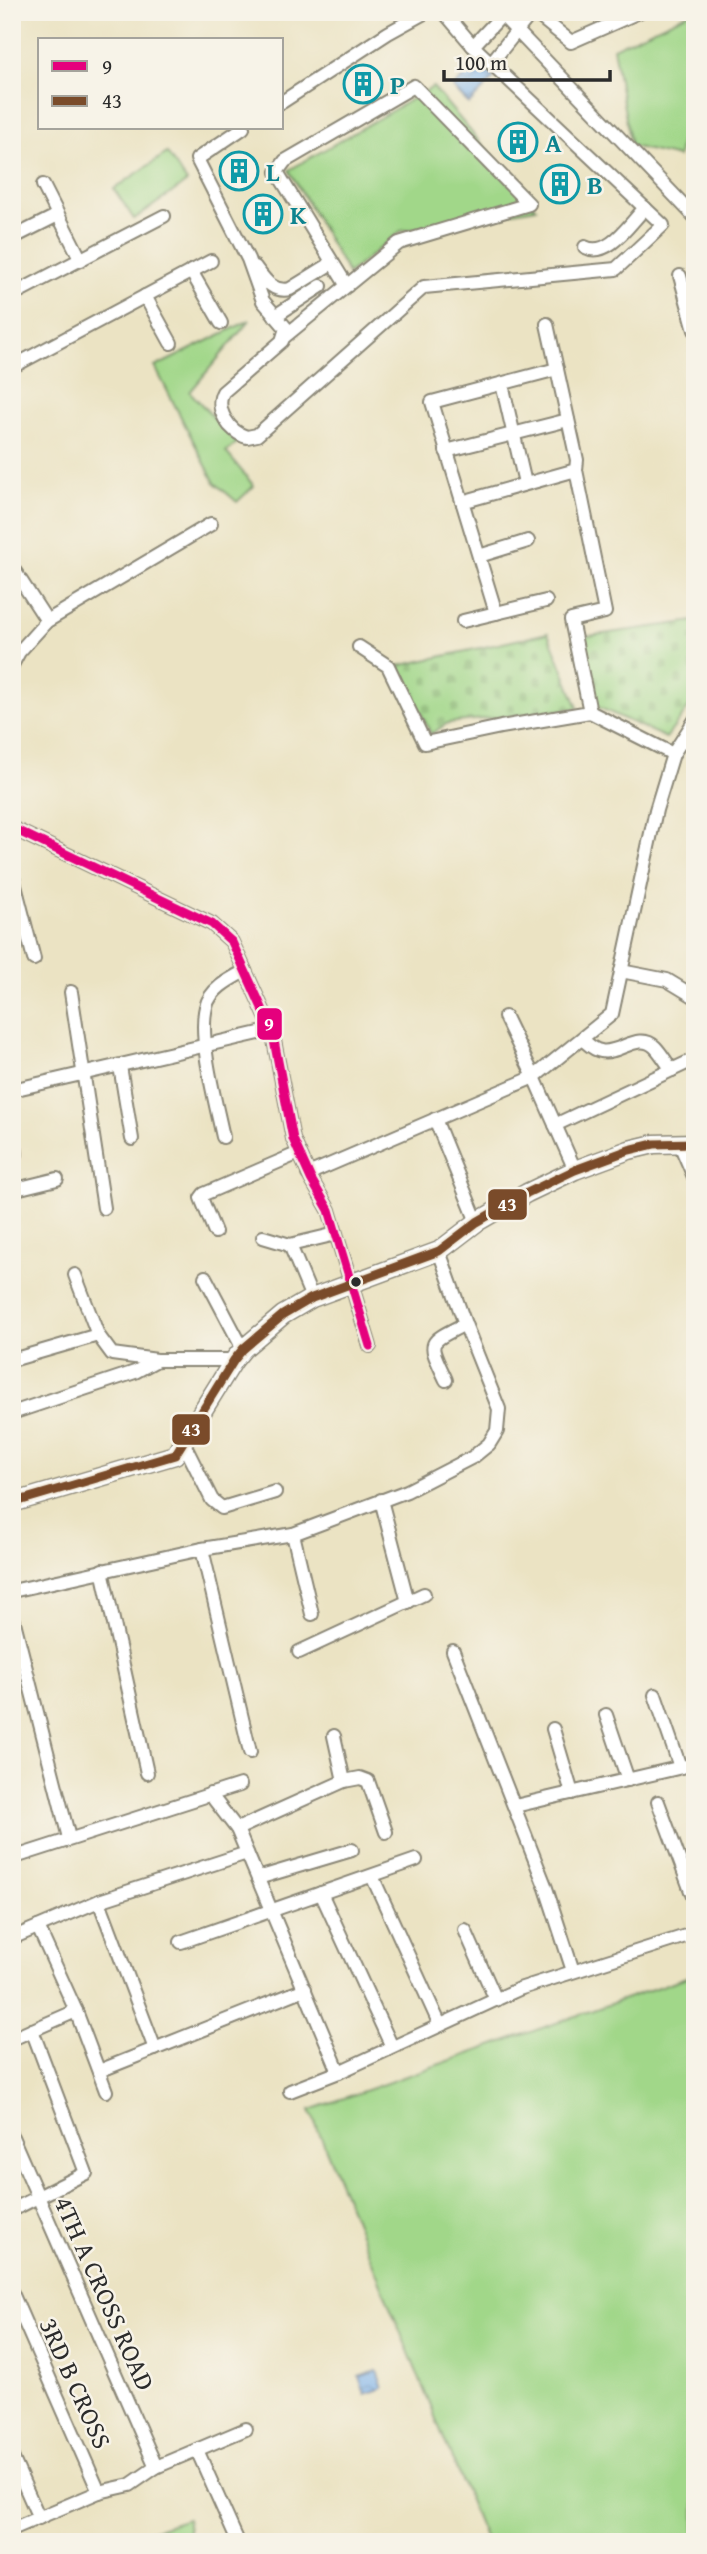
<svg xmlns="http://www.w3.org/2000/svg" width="707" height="2554" font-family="'Gentium Book Plus',serif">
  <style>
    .green { fill: #a1d789; stroke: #66815a; stroke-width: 2 }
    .cemetery { fill: url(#cemetery-stones); stroke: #66815a; stroke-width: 2 }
    .water { fill: url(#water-waves); stroke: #546e8b; stroke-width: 2 }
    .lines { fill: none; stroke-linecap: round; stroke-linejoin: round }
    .minor-casing { stroke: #8b8777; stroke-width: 16 }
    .secondary-casing { stroke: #8b8777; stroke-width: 21 }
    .minor { stroke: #fff; stroke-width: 12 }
    .secondary { stroke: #fff; stroke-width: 18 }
    .bus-1-casing { stroke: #f7f3e8; stroke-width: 14 }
    .bus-2-casing { stroke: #f7f3e8; stroke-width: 14 }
    .bus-1 { stroke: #e5007d; stroke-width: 9 }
    .bus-2 { stroke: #7a4b2a; stroke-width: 9 }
    .bus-dot { fill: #2b2b2b; stroke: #f7f3e8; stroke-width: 2.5 }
    .labels { text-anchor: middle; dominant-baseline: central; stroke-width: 5; stroke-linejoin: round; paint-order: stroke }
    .culture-label { font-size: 26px; font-weight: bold; fill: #0d838f; stroke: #f7f3e8; text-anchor: start }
    .street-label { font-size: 26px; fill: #2b2b2b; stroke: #f7f3e8 }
    .line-badge { stroke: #f7f3e8; stroke-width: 2.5 }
    .badge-label { font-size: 19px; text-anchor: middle; font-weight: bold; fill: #fff }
  </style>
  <defs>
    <pattern id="cemetery-stones" width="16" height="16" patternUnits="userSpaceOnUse" patternTransform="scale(1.75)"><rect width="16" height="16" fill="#a1d789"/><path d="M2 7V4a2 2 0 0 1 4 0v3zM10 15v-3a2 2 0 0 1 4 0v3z" fill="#8bb976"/></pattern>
    <pattern id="water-waves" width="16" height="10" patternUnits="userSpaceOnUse" patternTransform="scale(1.75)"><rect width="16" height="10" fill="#7db2eb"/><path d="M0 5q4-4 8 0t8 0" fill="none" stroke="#6791bf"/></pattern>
  </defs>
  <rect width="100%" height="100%" fill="#f7f3e8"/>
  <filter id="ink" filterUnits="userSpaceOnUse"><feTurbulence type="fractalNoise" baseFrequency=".0143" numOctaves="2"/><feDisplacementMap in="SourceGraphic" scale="14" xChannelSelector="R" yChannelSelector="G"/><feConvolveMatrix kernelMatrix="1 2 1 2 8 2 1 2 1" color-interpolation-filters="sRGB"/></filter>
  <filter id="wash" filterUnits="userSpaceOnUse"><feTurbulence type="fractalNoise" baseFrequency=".00686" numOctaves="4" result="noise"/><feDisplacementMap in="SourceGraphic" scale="28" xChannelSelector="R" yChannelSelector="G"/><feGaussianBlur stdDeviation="1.57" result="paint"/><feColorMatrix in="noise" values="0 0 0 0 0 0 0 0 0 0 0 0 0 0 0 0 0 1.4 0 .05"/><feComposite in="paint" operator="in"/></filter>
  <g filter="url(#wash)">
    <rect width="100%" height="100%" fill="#ebe3c3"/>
    <g class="green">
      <polygon points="691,12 695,12 695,132 681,141 678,157 631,146 613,48"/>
      <polygon points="433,87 536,208 401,231 348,274 289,170"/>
      <polygon points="167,153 187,182 134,219 114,189"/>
      <polygon points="250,320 190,392 237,443 226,452 254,486 237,502 215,483 155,367"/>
      <polygon points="695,1974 695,2542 486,2542 310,2110"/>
      <polygon points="187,2519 191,2542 115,2542"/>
    </g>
    <g class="cemetery">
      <polygon points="695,621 695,699 666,738 596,706 581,637"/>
      <polygon points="548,633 578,708 448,723 431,734 398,666"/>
    </g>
    <g class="water">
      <polygon points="478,62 494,78 469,104 453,88"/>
      <polygon points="377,2371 383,2388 365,2394 359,2377"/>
    </g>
  </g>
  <g filter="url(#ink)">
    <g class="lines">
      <defs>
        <g id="minor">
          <polyline points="499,12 695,217"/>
          <polyline points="534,12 571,42 639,12"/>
          <polyline points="473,46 505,12"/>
          <polyline points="491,63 532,12"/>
          <polyline points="282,102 388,33 426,12"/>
          <path d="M243,128L197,159L248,259L263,301L286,328L282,341L223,392C214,409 230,433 247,437L257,435L424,287L616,269L663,225L473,46L444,12"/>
          <polyline points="43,185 81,260"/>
          <polyline points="12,238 58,215"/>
          <path d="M585,247C608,259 630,223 645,208"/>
          <path d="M255,267C265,280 273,293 290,289L332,263"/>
          <polyline points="191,271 221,323"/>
          <polyline points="680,276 695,330"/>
          <polyline points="12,295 164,216"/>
          <polyline points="145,296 171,343"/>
          <polyline points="275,316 321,286"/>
          <polyline points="284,337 399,243 529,204 414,86 285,161 277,172 347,286"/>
          <polyline points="12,367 211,261"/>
          <polyline points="502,384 525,483"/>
          <polyline points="446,451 568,420"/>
          <polyline points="576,470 605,612 571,620 590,712"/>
          <polyline points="462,502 576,470 577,460 547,324"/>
          <polyline points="479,556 528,541"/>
          <polyline points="12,567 47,621"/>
          <polyline points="496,613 546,601"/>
          <polyline points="463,621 496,613 432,402 557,369"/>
          <polyline points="359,647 388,666 425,743 501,727 590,712 673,754"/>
          <polyline points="12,665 19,652 47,621 211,524"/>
          <polyline points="12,828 212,924 232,942 272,1030 293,1139 311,1179 329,1210 370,1346"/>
          <polyline points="12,874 34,959"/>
          <polyline points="621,971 667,980 695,997"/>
          <polyline points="71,992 104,1208"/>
          <path d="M582,1039C587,1043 593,1050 601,1051C618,1055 639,1031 655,1047C661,1053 666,1062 672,1070"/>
          <polyline points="120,1066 132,1139"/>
          <polyline points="12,1090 272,1030"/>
          <polyline points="435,1119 477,1222"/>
          <polyline points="12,1125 16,1154"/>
          <polyline points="555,1125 695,1059"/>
          <path d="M223,1137C216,1103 198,1039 206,1007C210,989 230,979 245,971"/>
          <polyline points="679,1142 695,1179"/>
          <polyline points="575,1170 534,1077 612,1014 656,810 673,754 695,720"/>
          <polyline points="308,1174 534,1077 505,1017"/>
          <polyline points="12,1190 57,1179"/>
          <polyline points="215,1232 201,1198 204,1194 299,1153"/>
          <polyline points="263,1237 290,1245 336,1234"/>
          <polyline points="290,1245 312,1298"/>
          <polyline points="75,1275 98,1335"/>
          <polyline points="205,1277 243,1349"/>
          <polyline points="12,1360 98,1335 112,1354 157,1360"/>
          <path d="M446,1380C428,1341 425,1344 465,1324"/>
          <polyline points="12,1413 135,1372 157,1360 234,1360"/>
          <polyline points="183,1442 212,1500 222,1508 275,1492"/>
          <polyline points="381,1500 408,1602"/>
          <polyline points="293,1534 312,1614"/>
          <polyline points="202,1549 250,1752"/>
          <polyline points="102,1570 147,1773"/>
          <polyline points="12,1591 202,1549 293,1534 407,1491 473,1457 489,1444 497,1431 499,1409 465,1324 439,1251"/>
          <polyline points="12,1614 69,1838"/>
          <polyline points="453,1651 546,1888 573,1971"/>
          <polyline points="299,1652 424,1594"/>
          <polyline points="655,1695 680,1767"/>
          <polyline points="606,1715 628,1780"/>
          <polyline points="553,1729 572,1793"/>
          <polyline points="334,1736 344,1781"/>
          <polyline points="210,1794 237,1829 339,2072"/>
          <polyline points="658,1802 695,1902"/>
          <polyline points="515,1806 695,1764"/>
          <polyline points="237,1829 344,1781 360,1778 368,1781 386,1832"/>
          <polyline points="12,1858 240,1785"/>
          <polyline points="372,1876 440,2025"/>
          <polyline points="258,1878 352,1850"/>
          <polyline points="321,1893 392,2047"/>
          <polyline points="99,1901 155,2049"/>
          <polyline points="38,1927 76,2011 106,2091"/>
          <polyline points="465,1930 496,2000"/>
          <polyline points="12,1938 99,1901 247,1853"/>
          <polyline points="181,1942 416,1860"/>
          <polyline points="12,2039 76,2011"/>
          <polyline points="99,2071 305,1989"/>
          <polyline points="290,2091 339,2072 519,1989 695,1933"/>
          <polyline points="12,2137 156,2467"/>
          <polyline points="12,2210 86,2173 32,2030"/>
          <polyline points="12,2293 99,2492"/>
          <polyline points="197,2450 238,2542"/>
          <polyline points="12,2457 39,2518"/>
          <polyline points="12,2529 99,2492 130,2485 156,2467 246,2429"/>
        </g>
        <polyline id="secondary" points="12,1503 175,1455 234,1360 243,1349 283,1315 312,1298 439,1251 477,1222 527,1193 575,1170 629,1150 654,1144 695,1143"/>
      </defs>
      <use href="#minor" class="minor-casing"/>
      <use href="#secondary" class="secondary-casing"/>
      <use href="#minor" class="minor"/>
      <use href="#secondary" class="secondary"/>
      <defs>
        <polyline id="bus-1" points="12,828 212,924 232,942 272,1030 293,1139 311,1179 329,1210 370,1346"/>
        <polyline id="bus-2" points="12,1503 175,1455 234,1360 243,1349 283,1315 312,1298 439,1251 477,1222 527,1193 575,1170 629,1150 654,1144 695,1143"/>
      </defs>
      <use href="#bus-1" class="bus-1-casing"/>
      <use href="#bus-2" class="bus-2-casing"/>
      <use href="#bus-1" class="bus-1"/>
      <use href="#bus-2" class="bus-2"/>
    </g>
  </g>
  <defs>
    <symbol id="building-ring" viewBox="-11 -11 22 22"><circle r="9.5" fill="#f7f3e8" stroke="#0f9aa8" stroke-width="1.5"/><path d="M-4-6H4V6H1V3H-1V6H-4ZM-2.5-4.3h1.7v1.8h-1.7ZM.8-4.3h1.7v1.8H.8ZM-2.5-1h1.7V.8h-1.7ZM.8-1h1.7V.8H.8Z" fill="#0f9aa8"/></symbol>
  </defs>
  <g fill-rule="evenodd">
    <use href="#building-ring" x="341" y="62" width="44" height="44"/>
    <use href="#building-ring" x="496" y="120" width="44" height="44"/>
    <use href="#building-ring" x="217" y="149" width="44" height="44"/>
    <use href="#building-ring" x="538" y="162" width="44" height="44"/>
    <use href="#building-ring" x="241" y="192" width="44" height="44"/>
  </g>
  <circle class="bus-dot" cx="356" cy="1282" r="6"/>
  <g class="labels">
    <g class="culture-label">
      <text x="390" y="84">P</text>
      <text x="545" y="142">A</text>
      <text x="266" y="171">L</text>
      <text x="587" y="184">B</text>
      <text x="290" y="214">K</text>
    </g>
    <g class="street-label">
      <text transform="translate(105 2293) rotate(66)">4TH A CROSS ROAD</text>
      <text transform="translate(76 2383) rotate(66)">3RD B CROSS</text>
    </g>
  </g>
  <g class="line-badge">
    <rect x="256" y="1007" width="27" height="34" rx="7" fill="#e5007d"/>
    <rect x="487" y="1188" width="41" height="33" rx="7" fill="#7a4b2a"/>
    <rect x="171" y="1413" width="40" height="33" rx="7" fill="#7a4b2a"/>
  </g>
  <g class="badge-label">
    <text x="269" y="1031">9</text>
    <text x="507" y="1211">43</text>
    <text x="191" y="1436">43</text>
  </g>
  <rect width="707" height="2554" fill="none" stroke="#f7f3e8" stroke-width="42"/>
  <rect x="38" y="38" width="245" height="91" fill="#f7f3e8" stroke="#a5a39c" stroke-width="2"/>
  <rect x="52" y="61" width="35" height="10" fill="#e5007d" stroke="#a5a39c" stroke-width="2"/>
  <text x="102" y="74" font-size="21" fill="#2b2b2b">9</text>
  <rect x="52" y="96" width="35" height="10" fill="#7a4b2a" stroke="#a5a39c" stroke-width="2"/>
  <text x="102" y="108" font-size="21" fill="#2b2b2b">43</text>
  <path d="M444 70v10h166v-10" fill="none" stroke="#2b2b2b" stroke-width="3.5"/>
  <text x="455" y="70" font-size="21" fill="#2b2b2b" stroke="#f7f3e8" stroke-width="5" paint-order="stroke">100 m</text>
</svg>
